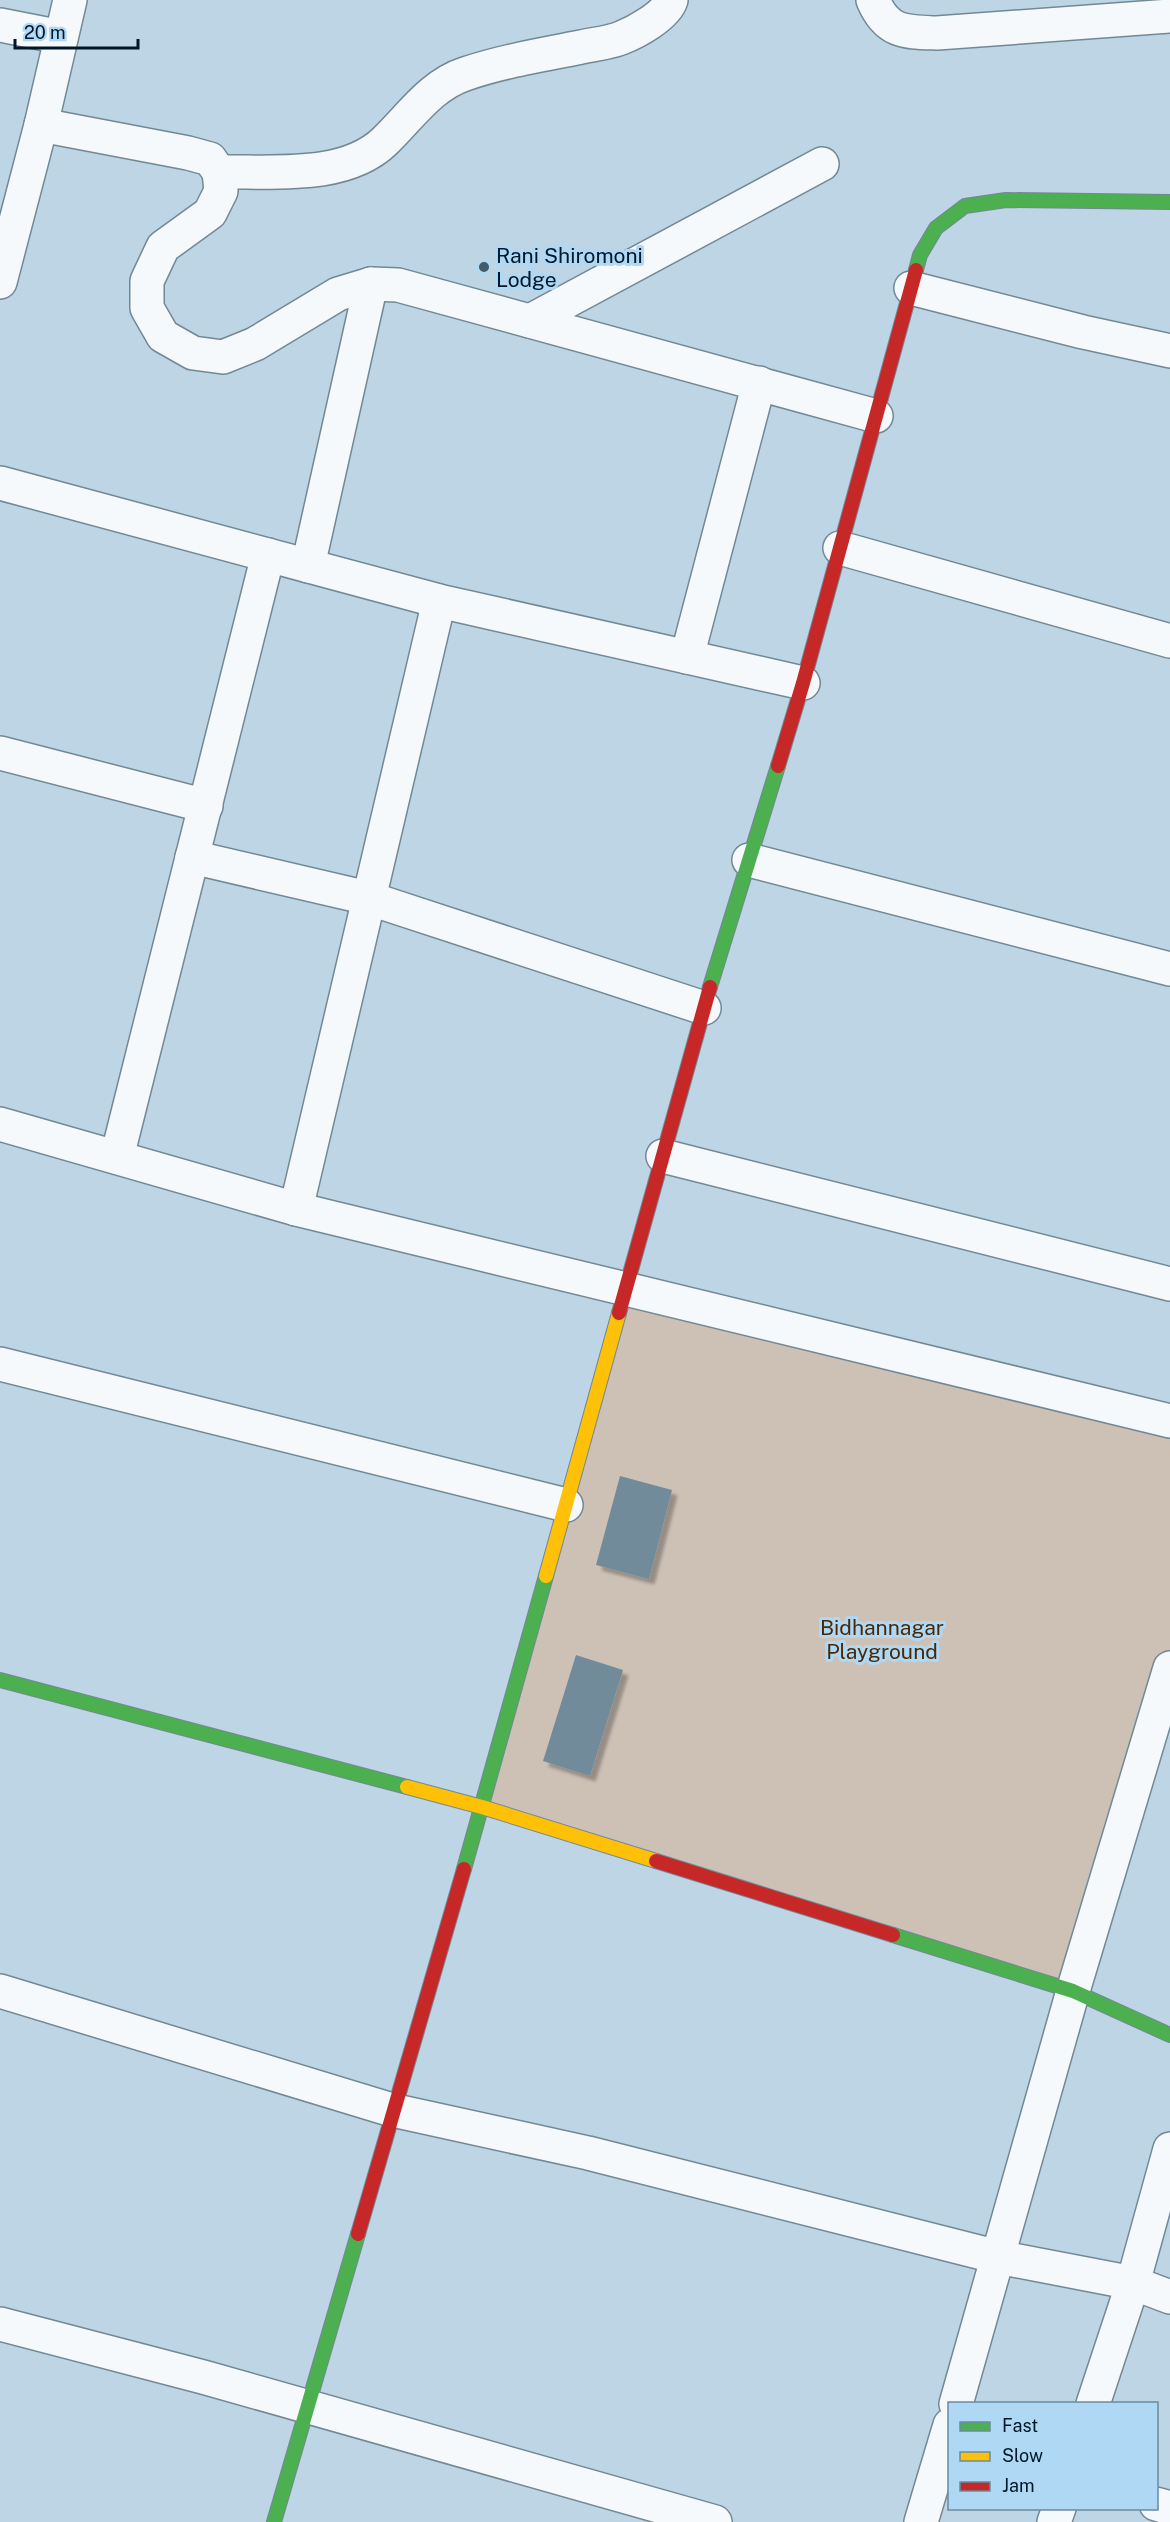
<svg xmlns="http://www.w3.org/2000/svg" width="1170" height="2522" font-family="'Public Sans',sans-serif">
  <style>
    .green { fill: #cdc1b6 }
    .building { fill: #728b9b; filter: url(#shadow) }
    .lines { fill: none; stroke-linecap: round; stroke-linejoin: round }
    .street-casing { stroke: #738895; stroke-width: 36 }
    .fast-casing { stroke: #738895; stroke-width: 16 }
    .slow-casing { stroke: #738895; stroke-width: 16 }
    .jam-casing { stroke: #738895; stroke-width: 16 }
    .street { stroke: #f5f9fb; stroke-width: 33 }
    .fast { stroke: #4caf50; stroke-width: 14 }
    .slow { stroke: #ffc107; stroke-width: 14 }
    .jam { stroke: #c62828; stroke-width: 14 }
    .poi-dot { fill: #425a6a; stroke: #afd8f4; stroke-width: 2 }
    .labels { text-anchor: middle; dominant-baseline: central; stroke-width: 6; stroke-linejoin: round; paint-order: stroke }
    .poi-label { font-size: 21px; fill: #001728; stroke: #afd8f4; text-anchor: start }
    .park-label { font-size: 21px; fill: #4a2807; stroke: #afd8f4 }
  </style>
  <defs>
    <filter id="shadow"><feDropShadow dx="5.5" dy="5.5" stdDeviation="1.5" flood-color="#0004"/></filter>
  </defs>
  <rect width="100%" height="100%" fill="#bed5e5"/>
  <polygon class="green" points="627,1289 1170,1421 1170,1668 1073,1991 482,1807"/>
  <g class="building">
    <polygon points="620,1476 672,1490 649,1579 596,1565"/>
    <polygon points="576,1655 623,1670 590,1776 543,1761"/>
  </g>
  <g class="lines">
    <defs>
      <g id="street">
        <path d="M873,0C887,33 905,32 937,33L1170,16"/>
        <polyline points="0,25 61,37"/>
        <polyline points="41,125 188,153 210,159 219,172 221,191 210,213 163,247 147,281 147,308 163,336 193,353 223,357 255,344 338,294 371,284 398,285 876,416"/>
        <path d="M219,172C272,171 345,180 385,141C410,117 431,85 465,74C503,61 542,55 581,47C594,44 609,43 621,38C636,32 666,16 671,0"/>
        <polyline points="0,282 41,125 70,0"/>
        <polyline points="911,288 1083,332 1170,351"/>
        <polyline points="530,321 822,164"/>
        <polyline points="0,483 439,601 803,683"/>
        <polyline points="840,548 1170,641"/>
        <polyline points="308,566 371,284"/>
        <polyline points="687,657 759,383"/>
        <polyline points="0,753 206,806"/>
        <polyline points="192,857 368,898 704,1008"/>
        <polyline points="749,860 1170,969"/>
        <polyline points="0,1124 296,1209 1170,1421"/>
        <polyline points="663,1156 1170,1284"/>
        <polyline points="117,1157 268,555"/>
        <polyline points="296,1209 439,601"/>
        <polyline points="0,1364 566,1505"/>
        <polyline points="0,1991 392,2110 588,2153 998,2257 1133,2283 1170,2297"/>
        <polyline points="0,2324 203,2377 715,2522"/>
        <polyline points="956,2404 1073,1991 1170,1668"/>
        <polyline points="1093,2404 1133,2283 1170,2149"/>
        <polyline points="1156,2504 1170,2508"/>
        <polyline points="921,2522 950,2425"/>
        <polyline points="1054,2522 1059,2508"/>
      </g>
      <g id="fast">
        <polyline points="916,270 920,255 936,228 965,206 1006,200 1170,202"/>
        <polyline points="710,987 778,766"/>
        <polyline points="0,1680 407,1787"/>
        <polyline points="464,1869 546,1576"/>
        <polyline points="893,1935 1073,1991 1170,2035"/>
        <polyline points="274,2522 358,2234"/>
      </g>
      <g id="slow">
        <polyline points="546,1576 619,1313"/>
        <polyline points="407,1787 482,1807 656,1861"/>
      </g>
      <g id="jam">
        <polyline points="778,766 803,683 916,270"/>
        <polyline points="619,1313 710,987"/>
        <polyline points="656,1861 893,1935"/>
        <polyline points="358,2234 464,1869"/>
      </g>
    </defs>
    <use href="#street" class="street-casing"/>
    <use href="#fast" class="fast-casing"/>
    <use href="#slow" class="slow-casing"/>
    <use href="#jam" class="jam-casing"/>
    <use href="#street" class="street"/>
    <use href="#fast" class="fast"/>
    <use href="#slow" class="slow"/>
    <use href="#jam" class="jam"/>
  </g>
  <circle class="poi-dot" cx="484" cy="267" r="6"/>
  <g class="labels">
    <g class="poi-label">
      <text x="496" y="255">Rani Shiromoni<tspan x="496" dy="24">Lodge</tspan></text>
    </g>
    <g class="park-label">
      <text x="882" y="1627">Bidhannagar<tspan x="882" dy="24">Playground</tspan></text>
    </g>
  </g>
  <rect x="948" y="2402" width="210" height="108" fill="#afd8f4" stroke="#698ba2" stroke-width="1.5"/>
  <rect x="960" y="2422" width="30" height="9" fill="#4caf50" stroke="#698ba2" stroke-width="1.5"/>
  <text x="1002" y="2432" font-size="18" fill="#001728">Fast</text>
  <rect x="960" y="2452" width="30" height="9" fill="#ffc107" stroke="#698ba2" stroke-width="1.5"/>
  <text x="1002" y="2462" font-size="18" fill="#001728">Slow</text>
  <rect x="960" y="2482" width="30" height="9" fill="#c62828" stroke="#698ba2" stroke-width="1.5"/>
  <text x="1002" y="2492" font-size="18" fill="#001728">Jam</text>
  <path d="M15 39v9h123v-9" fill="none" stroke="#001728" stroke-width="3"/>
  <text x="24" y="39" font-size="18" fill="#001728" stroke="#afd8f4" stroke-width="4.5" paint-order="stroke">20 m</text>
</svg>
